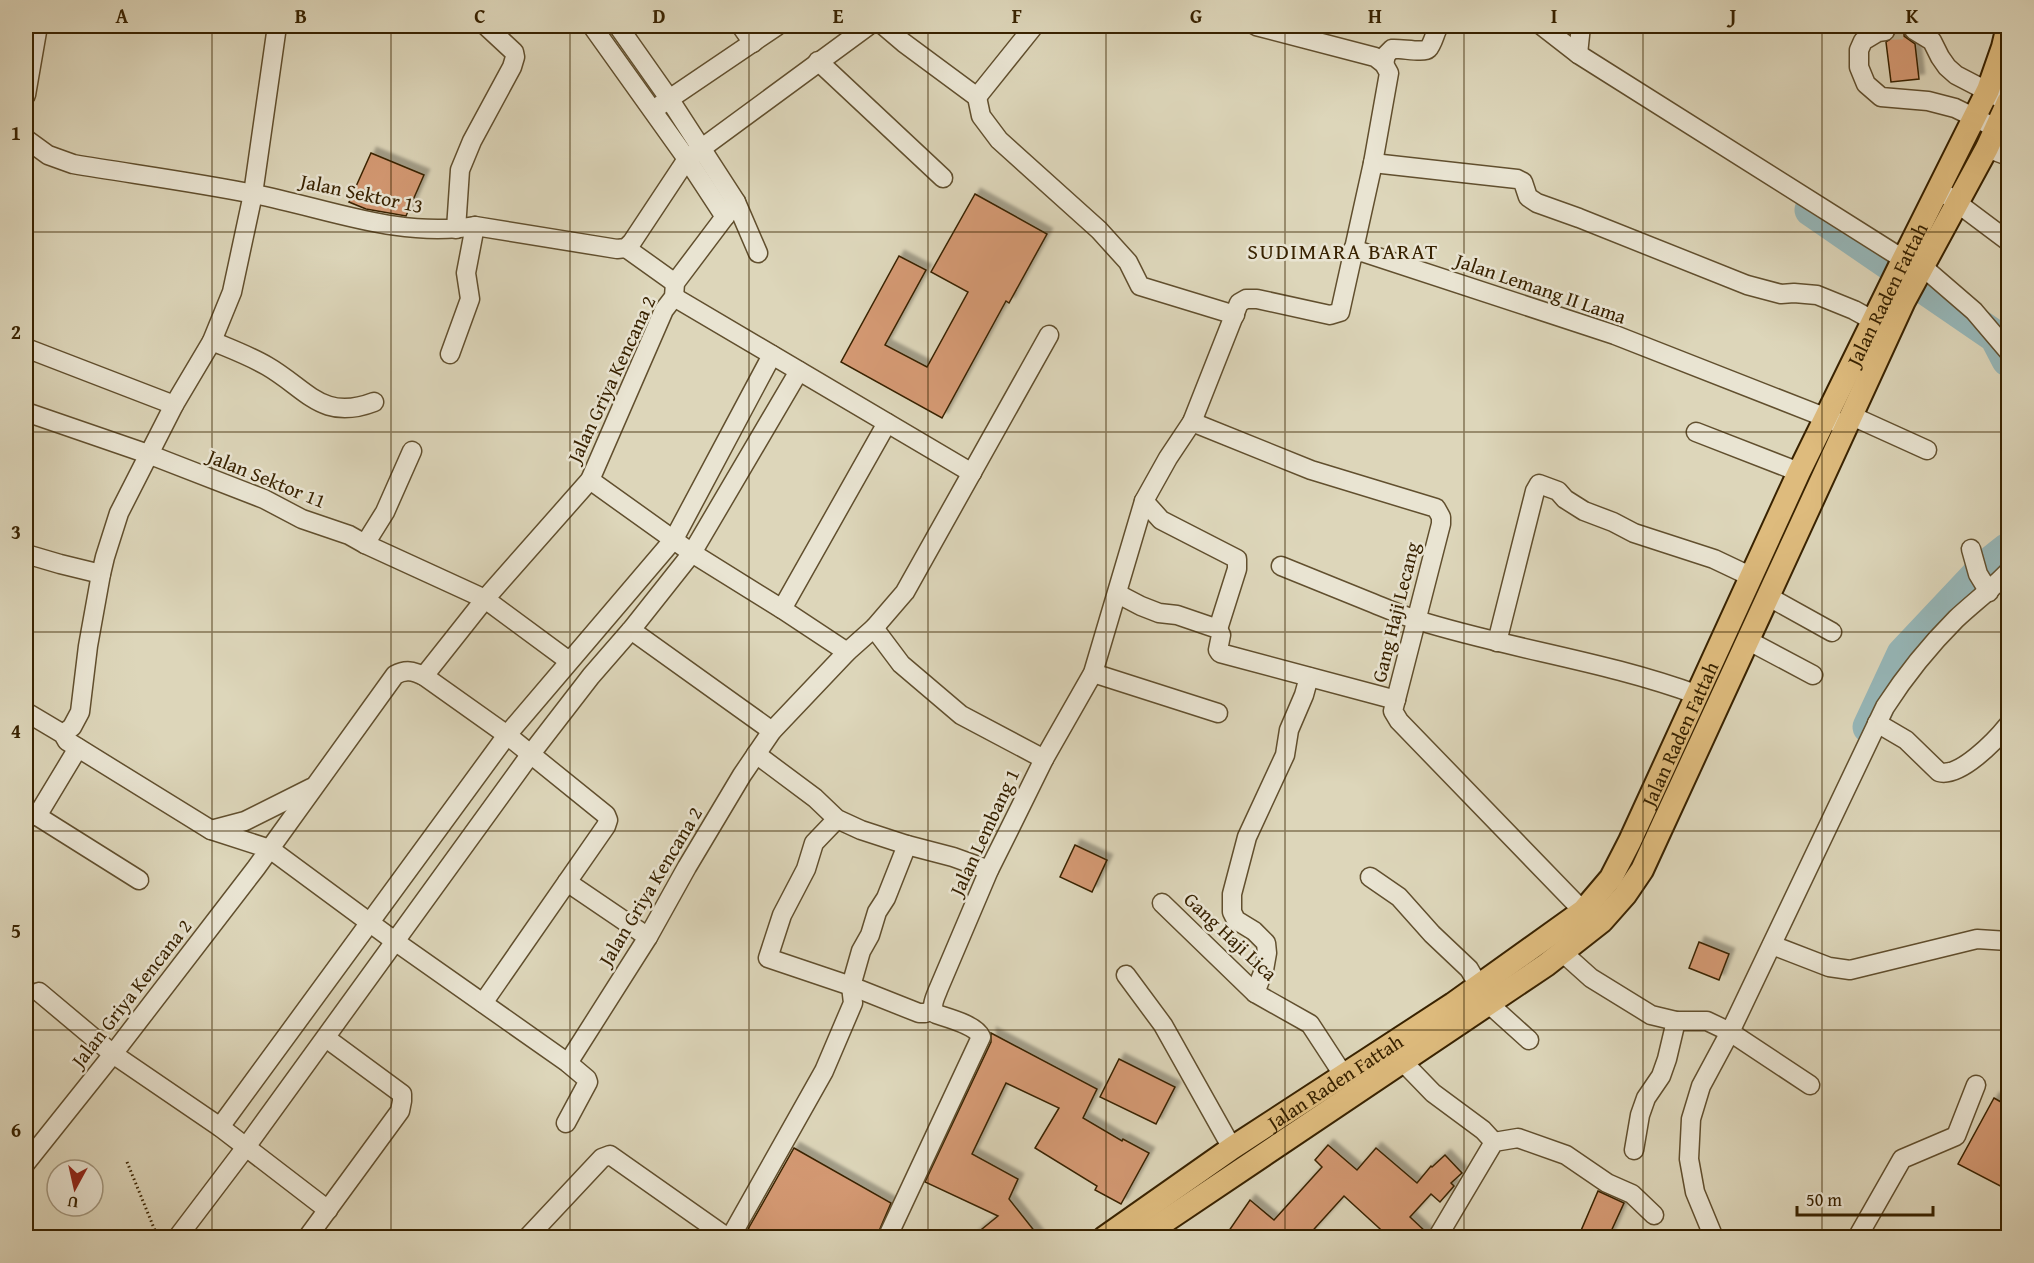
<svg xmlns="http://www.w3.org/2000/svg" width="2034" height="1263" font-family="'Gentium Book Plus',serif">
  <style>
    .lines { fill: none; stroke-linecap: round; stroke-linejoin: round }
    .river { stroke: #96b7b9; stroke-width: 33 }
    .building { fill: #d49973; stroke: #382200; stroke-width: 1.5; filter: url(#shadow) }
    .minor-tunnel { stroke: #bcb295; stroke-width: 18; stroke-dasharray: 18 9; stroke-linecap: butt }
    .minor-casing { stroke: #614f2e; stroke-width: 21 }
    .major-casing { stroke: #382200; stroke-width: 26 }
    .path { stroke: #382200; stroke-width: 3; stroke-dasharray: 1.5 3; stroke-linecap: butt }
    .minor { stroke: #e9e4d2; stroke-width: 18 }
    .major { stroke: #debb7d; stroke-width: 22 }
    .grid { fill: none; stroke: #382200; stroke-width: 1.5; stroke-opacity: 0.55 }
    .labels { text-anchor: middle; dominant-baseline: central; stroke-width: 5; stroke-linejoin: round; paint-order: stroke }
    .street-label { font-size: 20px; fill: #382200; stroke: #e9e4d2 }
    .quarter-label { font-size: 22px; letter-spacing: 1.5px; fill: #382200; stroke: #e9e4d2 }
    .neatline { fill: none; stroke: #382200; stroke-width: 2 }
    .grid-label { font-size: 20px; text-anchor: middle; font-weight: bold; fill: #382200 }
  </style>
  <defs>
    <filter id="shadow"><feDropShadow dx="5.5" dy="-5.5" stdDeviation="1.5" flood-color="#0004"/></filter>
  </defs>
  <rect width="100%" height="100%" fill="#ddd6ba"/>
  <filter id="stains"><feTurbulence type="fractalNoise" baseFrequency=".00333" numOctaves="4"/><feColorMatrix values="0 0 0 0 .2 0 0 0 0 .09 0 0 0 0 .02 0 0 0 .5 -.17"/></filter>
  <radialGradient id="worn" r=".72"><stop offset=".6" stop-color="#630" stop-opacity="0"/><stop offset="1" stop-color="#630" stop-opacity=".3"/></radialGradient>
  <g class="lines">
    <g class="river">
      <polyline points="1811,210 1996,337 2008,360"/>
      <polyline points="1869,727 1903,654 1984,568 2008,549"/>
    </g>
  </g>
  <g class="building">
    <polygon points="1895,26 1904,26 1904,36 1915,44 1919,79 1891,82 1886,42 1895,36"/>
    <polygon points="371,153 424,175 406,216 366,209 349,202"/>
    <polygon points="975,194 1047,234 1009,303 1006,301 942,418 841,362 899,256 926,270 885,345 927,367 968,292 931,272"/>
    <polygon points="1075,845 1107,860 1092,892 1060,877"/>
    <polygon points="1699,942 1729,954 1719,980 1689,968"/>
    <polygon points="991,1033 1097,1089 1083,1118 1122,1141 1123,1139 1149,1153 1121,1204 1095,1190 1097,1186 1035,1148 1059,1108 1006,1083 972,1154 1018,1179 1009,1199 1040,1238 971,1238 998,1216 925,1182 991,1042"/>
    <polygon points="1119,1059 1175,1087 1156,1124 1100,1097"/>
    <polygon points="1994,1098 2008,1106 2008,1190 1958,1164"/>
    <polygon points="1328,1145 1357,1170 1376,1148 1417,1183 1431,1166 1432,1167 1445,1155 1462,1173 1451,1183 1454,1186 1440,1202 1431,1194 1410,1217 1427,1233 1426,1238 1390,1238 1344,1196 1306,1238 1224,1238 1250,1200 1274,1220 1322,1167 1315,1160"/>
    <polygon points="794,1148 891,1203 876,1238 743,1238"/>
    <polygon points="1598,1191 1624,1203 1608,1238 1590,1238 1580,1233"/>
  </g>
  <g class="lines">
    <polyline class="minor-tunnel" points="1885,31 1914,30"/>
    <defs>
      <g id="minor">
        <polyline points="592,26 687,159 725,217"/>
        <polyline points="618,26 668,97 736,202 758,253"/>
        <polyline points="741,26 753,43"/>
        <polyline points="884,26 904,43 977,97 981,116 999,140 1099,230 1128,262 1140,286 1235,315"/>
        <polyline points="1542,26 1578,54 1903,259"/>
        <polyline points="1914,30 1932,41 1940,57 1947,67 1956,75 2008,102"/>
        <polyline points="1885,31 1878,32 1863,41 1859,50 1859,67 1866,84 1881,97 1928,101 1955,108 1996,128"/>
        <polyline points="1578,54 1581,26"/>
        <polyline points="818,61 943,178"/>
        <path d="M1384,64L1386,55L1392,49C1400,48 1424,53 1428,49C1433,44 1435,32 1439,26"/>
        <polyline points="26,95 38,26"/>
        <polyline points="977,97 1034,26"/>
        <polyline points="659,106 777,26"/>
        <path d="M26,139L48,155L73,164C133,174 194,182 254,194C327,208 400,239 475,226L617,249L626,248L632,242L687,159L868,26"/>
        <polyline points="1987,148 2008,156"/>
        <polyline points="1373,163 1517,179 1523,182 1528,197 1537,203 1579,218 1747,285 1781,294 1794,293 1817,295 1854,310 1874,321"/>
        <polyline points="1948,196 2008,241"/>
        <polyline points="456,229 460,170 472,141 512,67 515,57 514,52 486,26"/>
        <polyline points="626,248 675,283"/>
        <polyline points="1353,249 1615,335 1837,422"/>
        <polyline points="1923,267 1974,311 2008,351"/>
        <polyline points="674,297 972,473"/>
        <path d="M212,341C231,349 250,356 267,366C307,389 322,422 374,402"/>
        <polyline points="26,348 174,405"/>
        <polyline points="450,354 470,299 466,273 475,226"/>
        <polyline points="26,412 148,454 264,499 302,519 349,535 365,544 485,599 569,661"/>
        <polyline points="1852,416 1927,450"/>
        <polyline points="1192,422 1311,470 1436,508 1441,517 1441,524 1393,711 1399,721 1583,911"/>
        <polyline points="1696,432 1799,472"/>
        <polyline points="590,480 692,553 782,609 847,652"/>
        <polyline points="1144,501 1161,520 1237,559 1237,569 1218,629"/>
        <polyline points="365,544 385,512 412,451"/>
        <polyline points="1971,549 1978,574 1989,592"/>
        <polyline points="26,554 60,564 101,574"/>
        <path d="M1281,566C1311,578 1340,590 1370,602C1385,608 1401,615 1417,620C1509,649 1606,661 1698,695"/>
        <polyline points="1118,594 1141,606 1159,613 1177,615 1218,629 1221,635 1218,650 1220,653 1396,700"/>
        <polyline points="1769,597 1832,632"/>
        <polyline points="782,609 887,423"/>
        <polyline points="874,628 901,664 961,715 1044,759"/>
        <polyline points="631,630 772,731"/>
        <polyline points="1749,641 1813,675"/>
        <polyline points="1497,642 1535,491 1539,484 1558,491 1565,499 1584,511 1613,522 1634,533 1714,559 1752,577"/>
        <polyline points="1093,673 1218,713"/>
        <polyline points="424,676 485,599 590,480 664,310 674,297 675,283 736,202"/>
        <polyline points="26,712 63,734 67,741 211,830 270,849 396,942 568,1063 587,1079 588,1082 566,1123"/>
        <path d="M1877,723L1906,740L1939,772C1960,778 1996,740 2008,725"/>
        <polyline points="63,734 72,727 80,712 88,646 101,574 105,557 119,513 174,405 212,341 232,292 253,194 277,26"/>
        <polyline points="756,754 815,798 837,819 861,830 907,845 953,857 989,870"/>
        <polyline points="26,809 139,880"/>
        <polyline points="37,816 78,748"/>
        <polyline points="837,819 814,843 806,869 782,915 768,958 851,986 919,1013 925,1013 933,1010"/>
        <polyline points="211,830 245,821 311,788"/>
        <polyline points="1370,877 1399,897 1432,934 1469,969 1479,986"/>
        <polyline points="567,882 648,937"/>
        <polyline points="1162,903 1255,993 1310,1024 1344,1076"/>
        <polyline points="1772,945 1829,967 1850,970 1977,939 2008,941"/>
        <polyline points="1562,952 1591,978 1651,1015 1676,1021 1707,1021 1730,1032 1810,1085"/>
        <polyline points="1126,975 1163,1025 1232,1148"/>
        <polyline points="39,992 113,1054 220,1127 328,1210"/>
        <polyline points="1255,993 1264,970 1267,953 1266,943 1254,931 1236,920 1232,912 1232,894 1247,837 1285,755 1289,730 1304,695 1309,677"/>
        <polyline points="1489,1004 1529,1040"/>
        <polyline points="1403,1062 1433,1093 1483,1130 1494,1142"/>
        <polyline points="568,1063 648,937 687,867 742,775 772,731 847,652 874,628 905,592 1049,335"/>
        <polyline points="220,1127 507,735 674,539 772,355"/>
        <polyline points="1634,1150 1640,1115 1646,1098 1661,1076 1667,1059 1676,1021"/>
        <path d="M26,1163L113,1054L256,868L395,675C406,669 413,671 424,676L507,735L606,815L608,820L606,826L483,1003"/>
        <polyline points="177,1238 246,1147 530,755 591,676 631,630 692,553 799,371"/>
        <polyline points="307,1238 400,1111 402,1101 402,1094 326,1038"/>
        <polyline points="527,1238 602,1158 610,1155 728,1238"/>
        <polyline points="730,1238 824,1071 853,1003 851,986 861,951 870,935 877,912 886,898 907,845"/>
        <path d="M887,1238L981,1037C976,1025 948,1018 936,1014C930,1006 935,998 938,990L989,870L1009,830L1044,759L1093,673L1144,501L1168,458L1192,422L1239,303L1246,299H1257L1330,315L1340,312L1373,163L1389,73L1384,64L1375,57L1256,26"/>
        <polyline points="1437,1238 1494,1142 1518,1138 1566,1155 1607,1183 1632,1194 1654,1215"/>
        <path d="M1714,1238L1695,1192L1689,1159L1691,1119L1701,1086L1730,1032L1885,707C1905,676 1929,646 1956,619C1973,603 1992,589 2008,572"/>
        <polyline points="1857,1238 1902,1159 1956,1136 1976,1085"/>
      </g>
      <g id="major">
        <path id="s1" d="M1104,1238L1232,1148L1453,1004L1583,911L1611,878L1630,841L1799,472L1900,266L1988,90L2003,47L2008,26"/>
        <polyline points="1140,1238 1546,965 1602,921 1625,895 1642,870 1904,301 1987,148 2008,102"/>
      </g>
    </defs>
    <use href="#minor" class="minor-casing"/>
    <use href="#major" class="major-casing"/>
    <polyline class="path" points="127,1162 158,1238"/>
    <use href="#minor" class="minor"/>
    <use href="#major" class="major"/>
  </g>
  <path class="grid" d="M212,26V1238M391,26V1238M570,26V1238M749,26V1238M928,26V1238M1106,26V1238M1285,26V1238M1464,26V1238M1643,26V1238M1822,26V1238M26,232H2008M26,432H2008M26,632H2008M26,831H2008M26,1030H2008"/>
  <g class="labels">
    <g class="street-label">
      <text transform="translate(362 193) rotate(12)">Jalan Sektor 13</text>
      <text transform="translate(1541 288) rotate(19)">Jalan Lemang II Lama</text>
      <text stroke="none"><textPath href="#s1" startOffset="1269">Jalan Raden Fattah</textPath></text>
      <text transform="translate(611 379) rotate(-65)">Jalan Griya Kencana 2</text>
      <text transform="translate(267 478) rotate(22)">Jalan Sektor 11</text>
      <text transform="translate(1395 612) rotate(-76)">Gang Haji Lecang</text>
      <text stroke="none"><textPath href="#s1" startOffset="783">Jalan Raden Fattah</textPath></text>
      <text transform="translate(984 832) rotate(-65)">Jalan Lembang 1</text>
      <text transform="translate(650 886) rotate(-59)">Jalan Griya Kencana 2</text>
      <text transform="translate(1231 936) rotate(43)">Gang Haji Lica</text>
      <text transform="translate(131 993) rotate(-52)">Jalan Griya Kencana 2</text>
      <text stroke="none"><textPath href="#s1" startOffset="279">Jalan Raden Fattah</textPath></text>
    </g>
    <g class="quarter-label">
      <text x="1343" y="251">SUDIMARA BARAT</text>
    </g>
  </g>
  <rect width="2034" height="1263" fill="none" stroke="#ddd6ba" stroke-width="66"/>
  <g transform="translate(75 1188) rotate(188)"><circle r="28" fill="#e9e4d2" stroke="#a2967e" stroke-width="1.5"/>
  <path d="M0-4.5L10 22L0 15L-10 22Z" fill="#8f2418"/>
  <text y="-9" font-size="16" font-weight="bold" text-anchor="middle" fill="#382200">U</text>
  </g>
  <path d="M1797 1206v9h136v-9" fill="none" stroke="#382200" stroke-width="3"/>
  <text x="1806" y="1206" font-size="18" fill="#382200" stroke="#e9e4d2" stroke-width="4.5" paint-order="stroke">50 m</text>
  <rect x="33" y="33" width="1968" height="1197" class="neatline"/>
  <g class="grid-label">
    <text x="122" y="23">A</text>
    <text x="301" y="23">B</text>
    <text x="480" y="23">C</text>
    <text x="659" y="23">D</text>
    <text x="838" y="23">E</text>
    <text x="1017" y="23">F</text>
    <text x="1196" y="23">G</text>
    <text x="1375" y="23">H</text>
    <text x="1554" y="23">I</text>
    <text x="1733" y="23">J</text>
    <text x="1912" y="23">K</text>
    <text x="16" y="140">1</text>
    <text x="16" y="339">2</text>
    <text x="16" y="539">3</text>
    <text x="16" y="738">4</text>
    <text x="16" y="938">5</text>
    <text x="16" y="1137">6</text>
  </g>
  <rect width="100%" height="100%" filter="url(#stains)"/>
  <rect width="100%" height="100%" fill="url(#worn)"/>
</svg>
